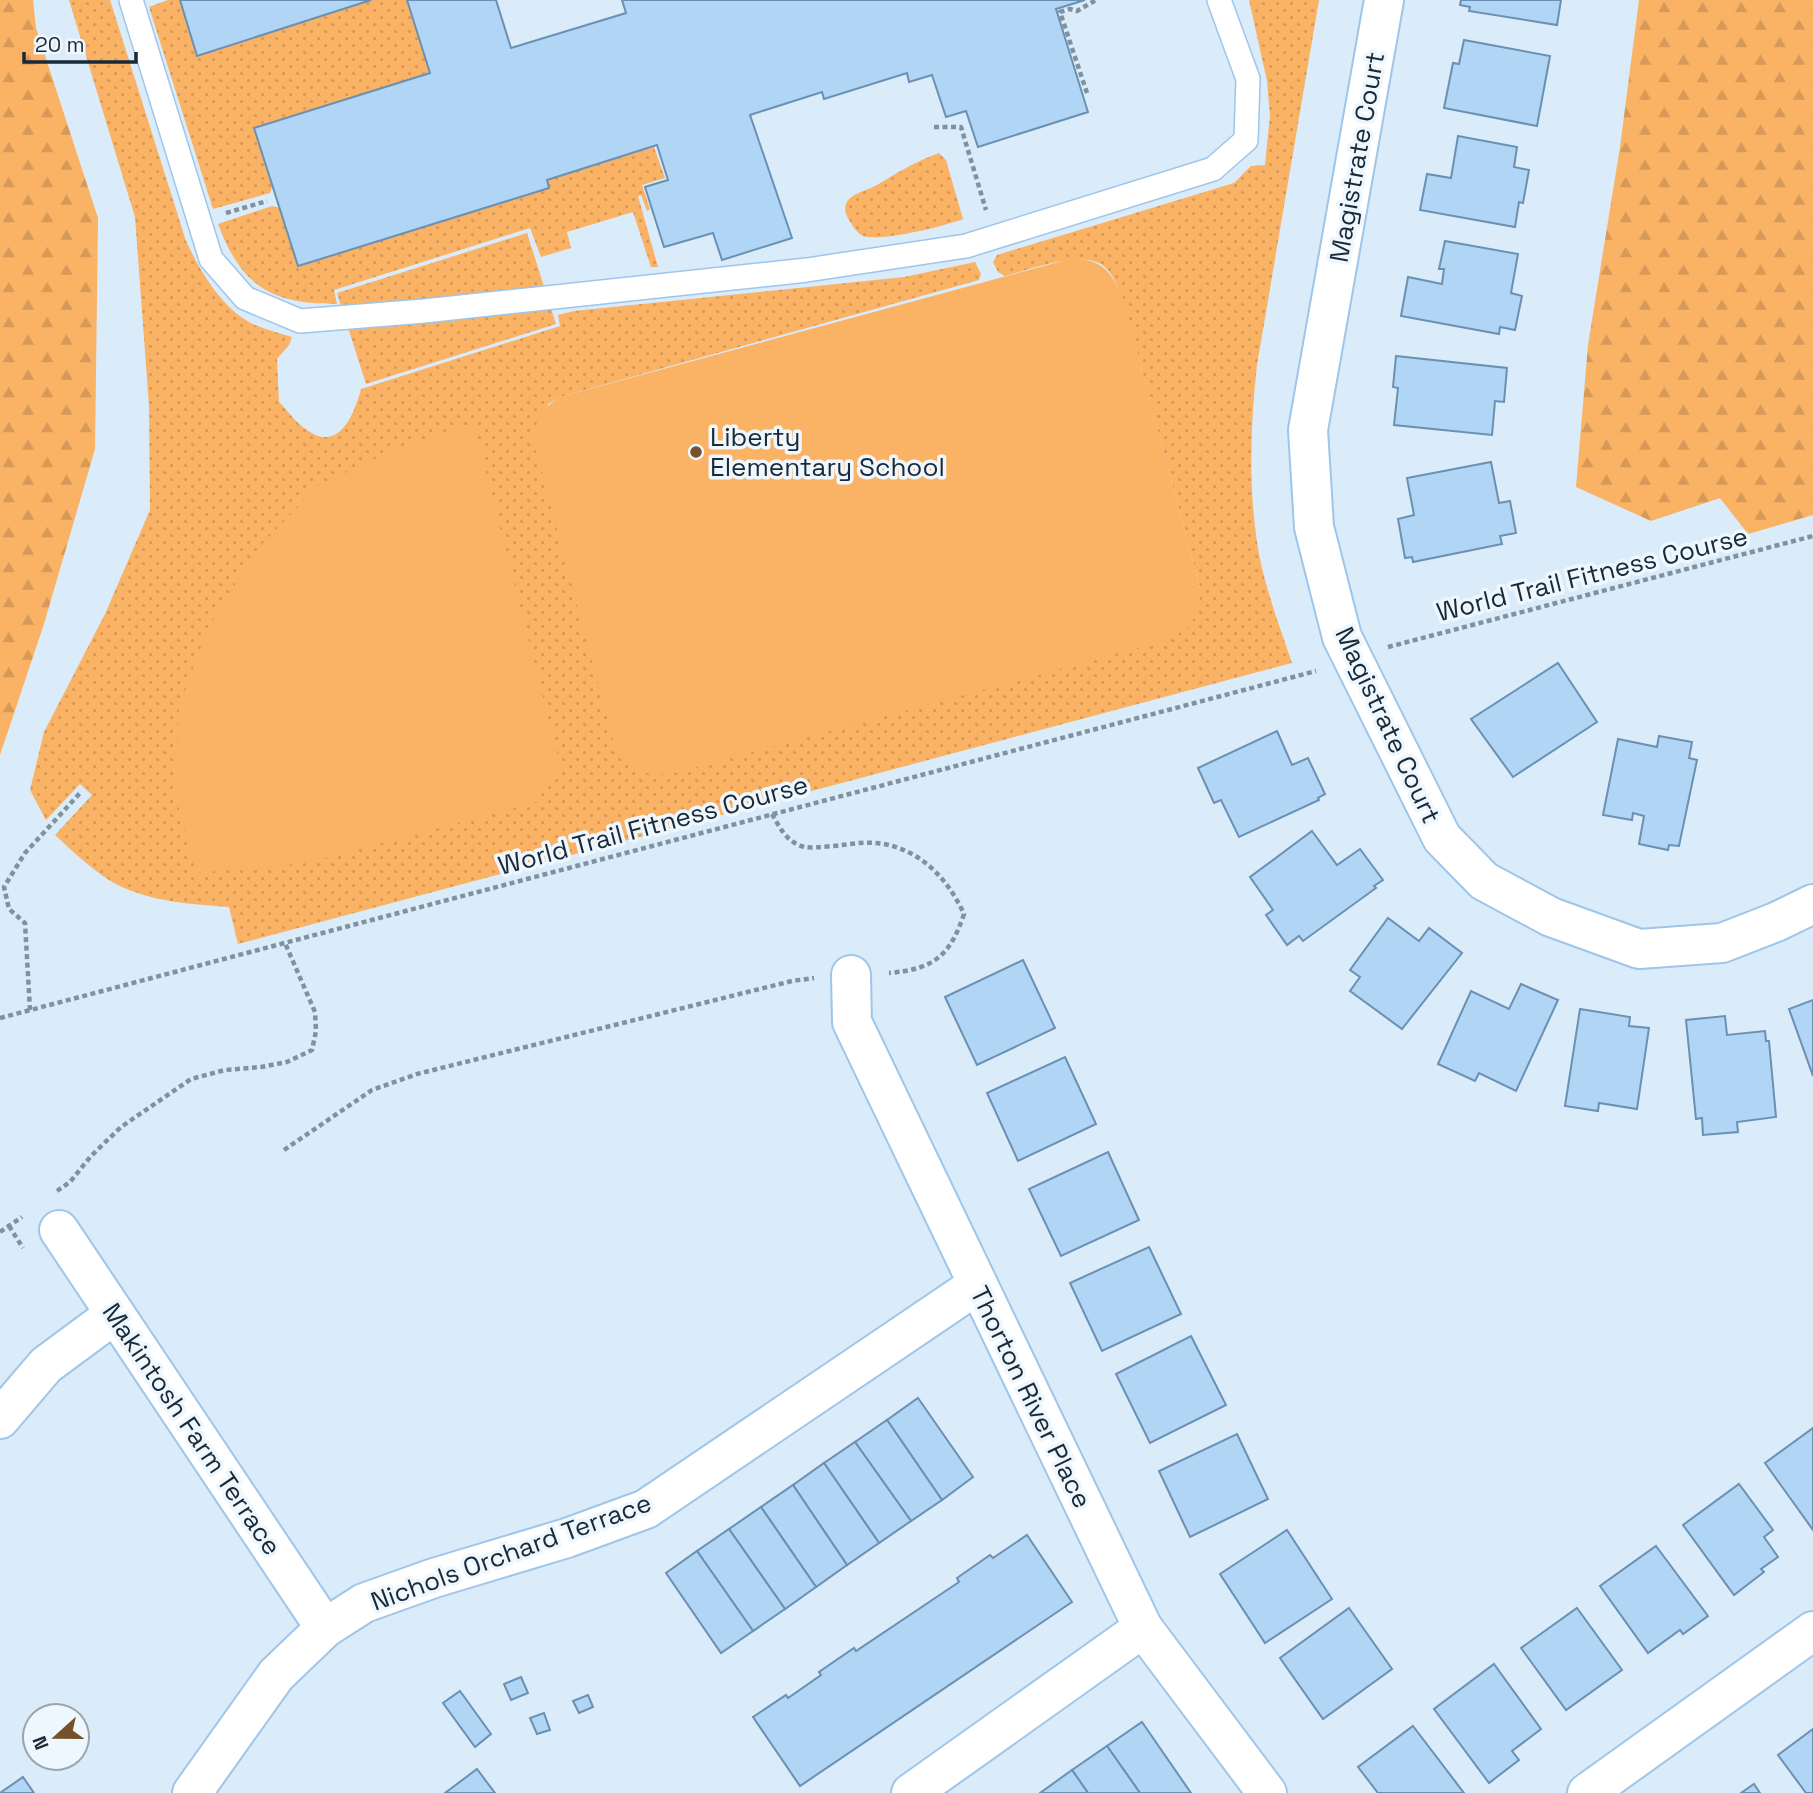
<svg xmlns="http://www.w3.org/2000/svg" width="1813" height="1793" font-family="'Space Grotesk',sans-serif">
  <style>
    .grass { fill: url(#grass-dots) }
    .forest { fill: url(#forest-firs) }
    .garden { fill: #fab265 }
    .building { fill: #b1d5f5; stroke: #6a90b3; stroke-width: 2 }
    .lines { fill: none; stroke-linecap: round; stroke-linejoin: round }
    .lane-casing { stroke: #9ec6ea; stroke-width: 26 }
    .street-casing { stroke: #9ec6ea; stroke-width: 42 }
    .path { stroke: #80919f; stroke-width: 4.5; stroke-dasharray: 5 3.5; stroke-linecap: butt }
    .lane { stroke: #fff; stroke-width: 23 }
    .street { stroke: #fff; stroke-width: 38 }
    .poi-dot { fill: #76522c; stroke: #eff7fe; stroke-width: 2.5 }
    .labels { text-anchor: middle; dominant-baseline: central; stroke-width: 7; stroke-linejoin: round; paint-order: stroke }
    .street-label { font-size: 26px; fill: #192937; stroke: #eff7fe }
    .poi-label { font-size: 26px; fill: #192937; stroke: #eff7fe; text-anchor: start }
  </style>
  <defs>
    <pattern id="grass-dots" width="8" height="8" patternUnits="userSpaceOnUse" patternTransform="scale(1.75)"><rect width="8" height="8" fill="#fab265"/><path d="M2 2h.1M6 6h.1" fill="none" stroke="#d69958" stroke-width="1.8" stroke-linecap="round"/></pattern>
    <pattern id="forest-firs" width="22" height="20" patternUnits="userSpaceOnUse" patternTransform="scale(1.75)"><rect width="22" height="20" fill="#fab265"/><path d="M5 1l3.5 6h-7zM16 11l3.5 6h-7z" fill="#d69958"/></pattern>
  </defs>
  <rect width="100%" height="100%" fill="#daebfa"/>
  <g class="grass">
    <path d="M69,0H110L186,241C200,271 223,311 255,325C267,330 280,333 292,337L289,345L277,359L279,402C288,411 296,423 307,430C339,453 354,415 361,389L560,326L558,315L574,311L904,277L975,262L981,274L979,280L560,397L547,405L1200,588L1122,296C1117,285 1111,270 1101,264C1077,251 1029,270 1005,276L998,272L993,262L997,255L1234,183L1251,166L1265,165L1270,115L1267,81L1249,0H1319L1257,365C1250,427 1248,492 1259,554C1266,591 1280,627 1292,663L238,944L229,907C191,904 151,902 116,884C97,874 71,850 55,835L92,795L80,784L46,820L30,790L44,732L105,614L150,510L149,406L135,217Z"/>
    <polygon points="168,0 180,0 197,56 371,0 407,0 430,73 254,128 272,187 270,193 213,209 149,7"/>
    <path d="M654,147L665,178L642,185L650,209L647,211L641,195L638,196L658,267H651L633,212L567,232L571,248L541,257L530,228L334,290L337,304C271,304 242,287 218,224L272,206L279,208L298,266L548,188L547,180Z"/>
    <path d="M939,153L946,160L963,219C945,226 881,242 863,236C857,233 852,225 849,220C846,215 844,210 846,204C850,193 867,191 877,185C897,173 916,161 939,153Z"/>
    <polygon points="527,233 556,324 366,384 337,293"/>
  </g>
  <g class="forest">
    <polygon points="0,0 33,0 36,28 98,218 95,449 44,624 0,755"/>
    <polygon points="1639,0 1813,0 1813,515 1748,534 1720,498 1651,521 1576,487 1588,345 1620,147"/>
  </g>
  <g class="garden">
    <path d="M1070,259C1101,259 1109,269 1122,295L1200,588C1202,617 1188,633 1160,642L675,773C647,777 629,772 615,747L535,447C531,424 541,409 560,397Z"/>
    <polygon points="474,424 560,765 537,802 307,863 196,873 175,793 179,707 208,628 255,552 317,486 405,445"/>
  </g>
  <g class="building">
    <polygon points="180,0 371,0 197,56"/>
    <polygon points="407,0 496,0 511,48 626,13 622,0 1085,0 1056,9 1088,112 978,147 966,111 946,117 932,75 909,82 907,73 824,99 822,92 750,115 792,238 722,260 713,233 664,247 645,187 668,180 657,145 547,180 549,188 298,266 254,128 430,73"/>
    <polygon points="1461,0 1561,0 1557,25 1469,11 1470,7 1460,5"/>
    <polygon points="1464,40 1550,56 1537,126 1444,108 1453,63 1459,64"/>
    <polygon points="1458,136 1517,147 1514,167 1529,170 1523,203 1519,202 1515,227 1420,210 1427,174 1451,178"/>
    <polygon points="1445,241 1518,254 1511,293 1522,296 1515,330 1500,327 1499,334 1401,316 1408,277 1442,284 1444,269 1439,269"/>
    <polygon points="1396,356 1507,368 1504,402 1495,401 1492,435 1394,425 1398,388 1393,387"/>
    <polygon points="1491,462 1499,503 1510,501 1516,533 1500,536 1502,544 1413,562 1412,557 1405,558 1398,519 1414,515 1407,478"/>
    <polygon points="1558,663 1597,722 1513,777 1471,719"/>
    <polygon points="1277,731 1292,765 1308,758 1325,794 1318,798 1319,800 1239,837 1221,800 1214,803 1198,768"/>
    <polygon points="1659,736 1692,742 1689,758 1697,760 1679,846 1669,845 1668,850 1639,844 1644,816 1633,813 1632,820 1603,815 1618,739 1657,747"/>
    <polygon points="1312,831 1337,865 1360,849 1383,880 1374,886 1376,888 1303,941 1299,936 1287,945 1266,915 1273,910 1250,877"/>
    <polygon points="1388,918 1419,941 1429,928 1462,953 1402,1029 1350,991 1360,977 1350,970"/>
    <polygon points="1023,960 1055,1028 977,1065 945,997"/>
    <polygon points="1521,984 1558,1000 1516,1091 1479,1073 1475,1081 1438,1064 1471,991 1509,1009"/>
    <polygon points="1813,1000 1813,1076 1789,1009"/>
    <polygon points="1580,1009 1630,1017 1629,1026 1649,1028 1637,1109 1599,1103 1598,1111 1565,1106"/>
    <polygon points="1725,1016 1727,1035 1765,1031 1766,1041 1769,1041 1776,1117 1737,1122 1738,1132 1703,1135 1702,1118 1696,1119 1686,1020"/>
    <polygon points="1065,1057 1096,1124 1018,1161 987,1093"/>
    <polygon points="1108,1152 1139,1220 1061,1256 1029,1189"/>
    <polygon points="1149,1247 1181,1314 1102,1351 1070,1283"/>
    <polygon points="1191,1336 1226,1405 1150,1443 1116,1374"/>
    <polygon points="918,1398 973,1477 942,1500 887,1420"/>
    <polygon points="887,1420 942,1500 911,1521 855,1442"/>
    <polygon points="1813,1428 1813,1530 1765,1463"/>
    <polygon points="1237,1434 1268,1499 1190,1537 1159,1471"/>
    <polygon points="855,1442 911,1521 879,1543 824,1463"/>
    <polygon points="824,1463 879,1543 847,1565 793,1485"/>
    <polygon points="1739,1484 1773,1530 1764,1537 1778,1557 1761,1569 1764,1572 1734,1595 1683,1525"/>
    <polygon points="793,1485 847,1565 816,1587 761,1507"/>
    <polygon points="761,1507 816,1587 785,1609 729,1529"/>
    <polygon points="729,1529 785,1609 753,1631 697,1551"/>
    <polygon points="1287,1530 1332,1599 1265,1643 1220,1574"/>
    <polygon points="1027,1535 1072,1602 800,1786 753,1717 786,1695 788,1698 821,1675 819,1672 854,1648 856,1651 959,1582 957,1578 990,1555 993,1558"/>
    <polygon points="1656,1546 1708,1616 1683,1634 1680,1630 1648,1653 1600,1586"/>
    <polygon points="697,1551 753,1631 721,1653 666,1573"/>
    <polygon points="1349,1608 1392,1669 1323,1719 1280,1658"/>
    <polygon points="1577,1608 1622,1670 1566,1710 1521,1648"/>
    <polygon points="1494,1664 1541,1729 1512,1751 1519,1760 1489,1783 1434,1709"/>
    <polygon points="521,1677 528,1693 511,1700 504,1684"/>
    <polygon points="460,1691 491,1734 475,1747 443,1703"/>
    <polygon points="588,1695 593,1707 579,1713 573,1701"/>
    <polygon points="544,1713 550,1730 537,1734 530,1718"/>
    <polygon points="1142,1722 1191,1793 1140,1793 1107,1746"/>
    <polygon points="1413,1726 1464,1793 1378,1793 1358,1767"/>
    <polygon points="1813,1729 1813,1793 1806,1793 1778,1755"/>
    <polygon points="1107,1746 1140,1793 1088,1793 1072,1770"/>
    <polygon points="477,1769 495,1793 445,1793"/>
    <polygon points="1072,1770 1088,1793 1040,1793"/>
    <polygon points="23,1777 34,1793 0,1793"/>
    <polygon points="1754,1784 1760,1793 1741,1793"/>
  </g>
  <g class="lines">
    <defs>
      <polyline id="lane" points="131,0 211,259 245,298 300,321 424,311 807,270 966,246 1213,169 1246,140 1248,79 1219,0"/>
      <g id="street">
        <polyline points="1384,0 1308,430 1314,527 1342,637 1442,838 1484,881 1551,917 1639,949 1722,943 1776,922 1813,904"/>
        <polyline points="851,975 852,1022 1143,1628 1267,1793"/>
        <polyline points="59,1230 325,1628"/>
        <polyline points="0,1419 46,1365 115,1314"/>
        <polyline points="192,1793 276,1675 325,1628 364,1603 434,1578 567,1538 646,1509 977,1285"/>
        <polyline points="911,1793 1143,1628"/>
        <polyline points="1587,1793 1813,1631"/>
      </g>
    </defs>
    <use href="#lane" class="lane-casing"/>
    <use href="#street" class="street-casing"/>
    <g class="path">
      <polyline points="1087,93 1060,12 1070,9 1077,11 1096,0"/>
      <polyline points="934,127 961,127 986,210"/>
      <polyline points="226,213 267,201"/>
      <polyline points="1388,647 1813,536"/>
      <path d="M772,814C780,828 787,843 805,847C816,849 847,844 860,843C909,839 945,872 964,914C950,956 934,969 889,973"/>
      <polyline points="30,1010 25,923 9,909 4,887 25,853 81,792"/>
      <polyline points="0,1018 1316,671"/>
      <polyline points="284,1150 372,1090 417,1074 792,981 814,978"/>
      <polyline points="57,1191 70,1182 91,1156 121,1127 191,1079 225,1070 261,1067 287,1062 312,1050 316,1031 315,1012 285,943"/>
      <polyline points="9,1226 23,1248"/>
      <polyline points="0,1232 22,1217"/>
    </g>
    <use href="#lane" class="lane"/>
    <use href="#street" class="street"/>
  </g>
  <circle class="poi-dot" cx="696" cy="452" r="7"/>
  <g class="labels">
    <g class="street-label">
      <text transform="translate(1357 157) rotate(-80)">Magistrate Court</text>
      <text transform="translate(1592 574) rotate(-14)">World Trail Fitness Course</text>
      <text transform="translate(1388 725) rotate(65)">Magistrate Court</text>
      <text transform="translate(653 825) rotate(-15)">World Trail Fitness Course</text>
      <text transform="translate(1031 1397) rotate(64)">Thorton River Place</text>
      <text transform="translate(192 1429) rotate(56)">Makintosh Farm Terrace</text>
      <text transform="translate(511 1552) rotate(-20)">Nichols Orchard Terrace</text>
    </g>
    <g class="poi-label">
      <text x="710" y="437">Liberty<tspan x="710" dy="30">Elementary School</tspan></text>
    </g>
  </g>
  <g transform="translate(56 1737) rotate(249)"><circle r="33" fill="#eff7fe" stroke="#99a5ae" stroke-width="2"/>
  <path d="M0-5L12 26L0 18L-12 26Z" fill="#76522c"/>
  <text y="-10" font-size="19" font-weight="bold" text-anchor="middle" fill="#192937">N</text>
  </g>
  <path d="M24 52v10h112v-10" fill="none" stroke="#192937" stroke-width="3.5"/>
  <text x="35" y="52" font-size="21" fill="#192937" stroke="#eff7fe" stroke-width="5" paint-order="stroke">20 m</text>
</svg>
